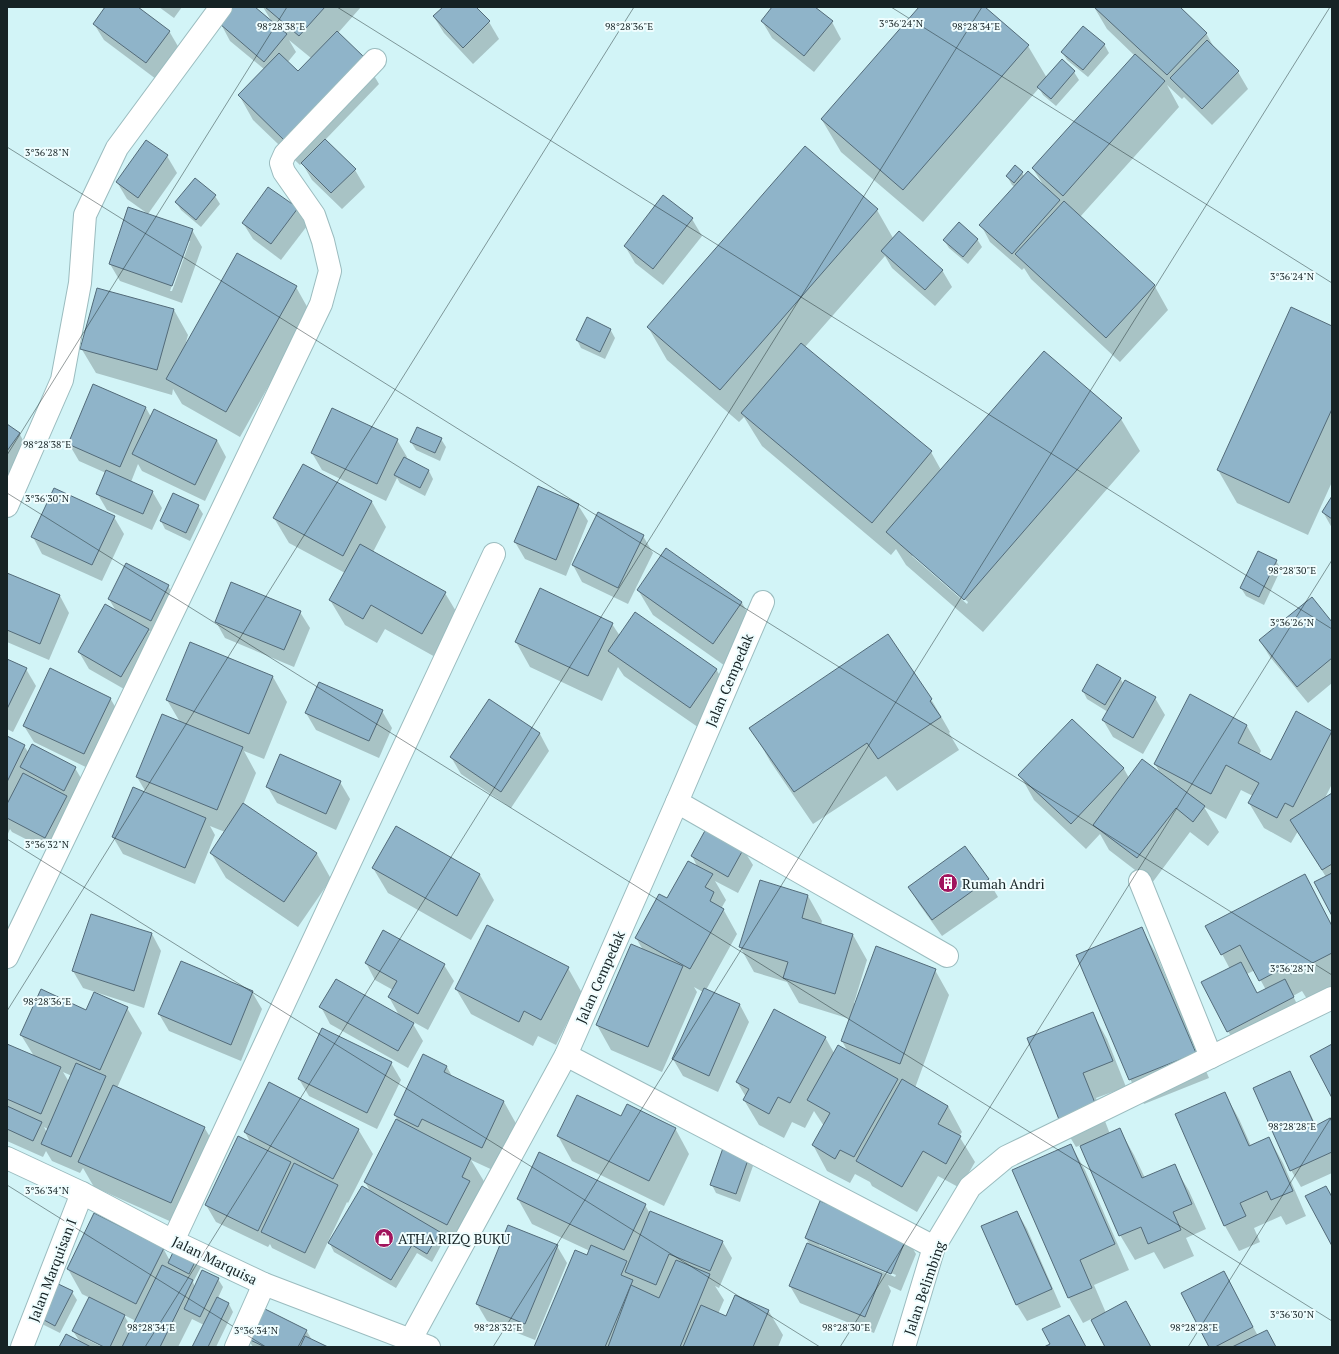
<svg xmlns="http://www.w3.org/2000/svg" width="1339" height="1354" font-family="'PT Serif',serif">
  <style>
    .shadow { fill: #0003; fill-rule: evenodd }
    .building { fill: #8fb4c9; stroke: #536b79 }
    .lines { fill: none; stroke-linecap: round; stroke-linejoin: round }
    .minor-casing { stroke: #9bbcbf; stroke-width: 24 }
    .minor { stroke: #fff; stroke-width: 22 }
    .ticks { fill: none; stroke: #162325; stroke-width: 1; stroke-opacity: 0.45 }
    .labels { text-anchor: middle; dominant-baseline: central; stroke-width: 4; stroke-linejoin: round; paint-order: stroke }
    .street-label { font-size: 14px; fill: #162325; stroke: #effdfe }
    .poi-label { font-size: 14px; fill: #162325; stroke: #effdfe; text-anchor: start }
    .ticks-label { font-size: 10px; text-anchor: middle; fill: #162325; stroke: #effdfe; stroke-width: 4; stroke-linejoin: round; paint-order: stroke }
  </style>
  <rect width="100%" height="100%" fill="#d2f4f7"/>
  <g class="shadow">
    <polygon points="106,7 136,7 169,31 179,48 156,79 104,40 94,24"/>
    <polygon points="159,7 182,7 174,18"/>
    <path d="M232,7H254L272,22L263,7H361L338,33L364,59L379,84L325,140L355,170L365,187L342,209L312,180L302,163L300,165L253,120L239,95L264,69L230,41L221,24L234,8ZM289,40L311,58L298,73L287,63L296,52Z"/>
    <polygon points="444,7 475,7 489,22 499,39 473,64 444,33 434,17"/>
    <polygon points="773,7 813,7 832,22 841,39 814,72 772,38 762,21"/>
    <polygon points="920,7 983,7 1028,46 1047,78 1074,72 1079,80 1056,106 1043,95 1039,88 923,222 841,152 822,120"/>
    <polygon points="1094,7 1178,7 1206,33 1216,51 1238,72 1248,89 1212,125 1184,97 1182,99 1167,85 1179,107 1080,217 1154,285 1168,310 1120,362 1031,279 1024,268 1022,270 990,242 981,225 1015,187 1012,185 1007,176 1022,172 1024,177 1044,186 1033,169 1135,56 1107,29"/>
    <polygon points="1104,44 1109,53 1088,77 1067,60 1062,52"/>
    <polygon points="167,156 177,173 148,214 127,199 117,182"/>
    <polygon points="195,179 215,196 220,204 201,227 181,210 176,202"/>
    <polygon points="663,196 692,219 702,236 663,285 635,263 625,246"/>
    <polygon points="297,209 307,226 281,260 253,239 243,223"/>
    <path d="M877,210L893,238L942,270L952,287L935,306L892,268L885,256L805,347L931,452L941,470L1121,419L1140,451L983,632L906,565L896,549L891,555L762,446L744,417L739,422L667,360L648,327ZM913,555L968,602L967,604L912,556Z"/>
    <path d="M192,230L202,247L182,303L120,281L110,264ZM187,241H190L172,291H170Z"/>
    <polygon points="977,239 982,247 968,264 949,248 944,240"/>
    <polygon points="296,287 310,312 240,437 182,404 173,389 172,395 96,373 81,348 98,289 174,310 188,335 185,346"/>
    <polygon points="1332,327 1332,482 1308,535 1237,503 1218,470"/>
    <polygon points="610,329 615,338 605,359 581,348 577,340"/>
    <polygon points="94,385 146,408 151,417 217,440 226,457 205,501 142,471 138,464 131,482 152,491 162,508 152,530 107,510 97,493 106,473 79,461 69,444"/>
    <polygon points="7,425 19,433 33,458 19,479 7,473"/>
    <polygon points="441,439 446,447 440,461 416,450 411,442"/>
    <polygon points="397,440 407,457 406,459 429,471 433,479 425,496 400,483 397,478 386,501 322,470 312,453"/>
    <polygon points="303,465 372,502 386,527 373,552 445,593 460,618 437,658 385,629 377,643 345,625 330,600 345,573 289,543 274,518"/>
    <polygon points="1332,498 1332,528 1323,512"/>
    <polygon points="578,505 588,521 566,576 525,559 515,542"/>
    <polygon points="198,506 203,514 190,541 165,529 161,521"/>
    <polygon points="114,517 124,534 102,581 42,554 33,537"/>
    <polygon points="643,536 653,553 628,604 582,582 573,565"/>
    <polygon points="666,550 742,603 756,628 728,668 653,615 638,590"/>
    <polygon points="1276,561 1281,569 1264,605 1246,596 1241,588"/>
    <polygon points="7,574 60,596 69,613 49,660 7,642"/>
    <polygon points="168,586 178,603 160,637 149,631 158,647 131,693 89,669 79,652 116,611 109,599"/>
    <polygon points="300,612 310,628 294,667 225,638 216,622"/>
    <polygon points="1332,623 1332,683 1308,703 1270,657 1260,641"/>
    <polygon points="612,624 620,636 716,669 731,694 705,732 624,676 618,667 602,701 530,667 516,642"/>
    <polygon points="7,660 26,669 36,686 13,732 7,729"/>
    <polygon points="273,677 287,702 264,759 244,751 256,773 243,805 317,854 331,879 298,927 226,878 211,853 225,832 210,826 215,835 195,884 123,854 113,837 147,794 137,777 180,722 167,700"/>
    <polygon points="1120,678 1124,685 1155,698 1165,715 1143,754 1113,737 1103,720 1108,712 1087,699 1083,691"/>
    <polygon points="1191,696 1247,726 1261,751 1259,755 1271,761 1297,713 1332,732 1332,784 1324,800 1332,795 1332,914 1326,877 1298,831 1291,843 1264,828 1249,803 1253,796 1241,790 1226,819 1204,807 1219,832 1208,846 1190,832 1152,883 1109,850 1100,834 1086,849 1034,800 1020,775 1072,721 1124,769 1129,778 1161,775 1155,764"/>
    <polygon points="110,698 120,715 94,771 34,742 24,726"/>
    <polygon points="931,699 950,732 949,733 959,750 897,791 886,776 813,824 770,761 751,728"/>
    <polygon points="489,700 540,734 549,751 511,808 461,774 451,757"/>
    <polygon points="382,711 392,728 379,758 316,730 306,713"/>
    <polygon points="7,737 24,746 29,753 75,768 85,785 55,854 12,832 10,829 7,836"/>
    <polygon points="340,782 350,799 336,830 277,803 267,786"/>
    <polygon points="396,828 480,875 494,900 471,940 388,893 373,868"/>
    <polygon points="965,847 988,880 998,897 942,936 919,904 909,887"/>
    <polygon points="743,849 753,865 738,893 715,881 726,900 722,907 737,934 706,990 740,1005 749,1022 718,1092 683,1076 673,1059 703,992 694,987 697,992 662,1072 611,1050 597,1025 643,950 636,938 668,900 698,868 692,856"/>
    <polygon points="760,881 808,896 822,921 821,925 853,935 867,960 854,1003 855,1004 935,970 949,995 915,1088 948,1106 962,1132 959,1136 975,1162 960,1188 938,1176 917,1212 872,1186 870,1182 855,1174 850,1183 827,1171 813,1145 824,1126 814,1111 805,1128 792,1122 784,1138 759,1125 744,1100 746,1097 737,1082 825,1037 834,1053 848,1052 842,1041 850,1019 799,1003 787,982 754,972 740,947"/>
    <path d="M1319,901L1332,926V986L1307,999L1302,991L1293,996L1302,1014L1238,1048L1228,1031L1230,969L1222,954ZM1255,970L1266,990L1257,994L1247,974Z"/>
    <polygon points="91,915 152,934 161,951 144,1008 83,988 73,971"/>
    <polygon points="1142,929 1156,954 1209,1078 1144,1104 1130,1079"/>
    <polygon points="366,963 444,965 454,981 428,1030 408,1019 407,1021 413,1024 423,1041 408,1068 330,1024 321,1007 400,1017 389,997 393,990 375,980"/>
    <polygon points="568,968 582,993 556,1045 538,1036 533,1046 471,1014 456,989"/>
    <polygon points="252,992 262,1009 241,1061 169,1031 159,1014"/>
    <path d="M127,1008L142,1033L117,1088L204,1127L219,1152L185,1228L94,1187L83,1168L80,1173L52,1161L46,1151L43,1157L7,1141V1045L34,1056L21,1035ZM63,1072L72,1076L69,1082ZM44,1127L48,1129L47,1133Z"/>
    <polygon points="1093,1014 1107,1039 1126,1087 1096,1098 1110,1134 1120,1130 1134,1155 1145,1178 1174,1166 1189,1191 1206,1229 1186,1238 1194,1256 1164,1269 1154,1252 1135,1260 1120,1235 1081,1145 1076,1147 1061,1122"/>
    <polygon points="424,1055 447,1067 453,1078 504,1102 518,1127 497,1172 471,1160 485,1183 462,1249 444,1240 432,1262 417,1253 396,1288 334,1252 330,1244 371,1193 365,1182 399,1122 395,1115"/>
    <polygon points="391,1063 401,1080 377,1129 309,1096 299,1079"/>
    <polygon points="1290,1072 1299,1089 1316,1126 1332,1123 1332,1173 1301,1187 1291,1170"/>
    <polygon points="1225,1094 1239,1119 1251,1146 1269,1138 1283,1163 1306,1216 1286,1225 1281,1216 1254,1228 1260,1242 1239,1251 1225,1226"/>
    <polygon points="622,1118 675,1128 689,1154 664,1206 572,1161 558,1136"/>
    <polygon points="358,1129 373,1154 348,1203 347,1202 315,1269 272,1248 270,1244 268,1247 216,1222 206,1205 251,1144 245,1132"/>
    <polygon points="1071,1145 1085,1170 1129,1270 1094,1285 1106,1313 1151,1347 1106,1347 1091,1319 1083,1323 1069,1298"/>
    <polygon points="748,1158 753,1166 740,1202 716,1193 712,1185"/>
    <polygon points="518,1199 645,1205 649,1212 722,1241 732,1258 719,1288 715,1286 724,1300 718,1314 726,1317 768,1310 783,1335 778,1347 536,1347 588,1256 590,1251 532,1224"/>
    <polygon points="1017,1212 1027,1229 1061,1307 1027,1321 1017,1305"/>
    <path d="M906,1237L916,1254L901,1291L888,1285L891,1291L874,1333L800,1303L790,1286L810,1245L806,1238ZM819,1243L896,1275L895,1277L819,1245Z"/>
    <polygon points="557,1246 567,1263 535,1340 487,1321 477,1304"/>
    <path d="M177,1247L202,1265L193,1282L195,1287L218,1279L223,1287L218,1298L229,1304L233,1312L216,1347H193L204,1325L192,1319L178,1347H107L86,1337V1339L102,1347H60L80,1342L73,1331L90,1298L82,1294L68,1269L163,1248L170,1261ZM124,1315L136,1321L132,1329Z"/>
    <polygon points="1224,1272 1258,1336 1276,1347 1210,1347"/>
    <polygon points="72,1292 77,1300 60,1333 40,1323"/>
    <polygon points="306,1330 312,1340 325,1347 253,1347 247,1338"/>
  </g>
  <g class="building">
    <polygon points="105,7 138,7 170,31 146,63 93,24"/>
    <polygon points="233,7 255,7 287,34 264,62 220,24"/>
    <polygon points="265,7 325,7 299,36"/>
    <polygon points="443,7 476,7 490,21 463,48 433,16"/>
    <polygon points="772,7 815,7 833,21 804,56 761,21"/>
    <polygon points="919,7 985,7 1029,45 903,190 821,119"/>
    <polygon points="1094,7 1180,7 1207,33 1167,75"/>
    <polygon points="1083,26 1105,44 1083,70 1061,52"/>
    <polygon points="337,31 365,58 285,141 238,95 279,53 298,71"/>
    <polygon points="1207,40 1239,71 1202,109 1170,78"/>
    <polygon points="1135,54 1165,81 1063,196 1032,168"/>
    <polygon points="1062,59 1075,71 1051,99 1037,87"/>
    <polygon points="325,139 356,169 331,193 301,163"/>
    <polygon points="146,140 168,155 138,198 116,182"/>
    <polygon points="805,146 878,209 720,390 647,327"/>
    <polygon points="1015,165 1023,172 1014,183 1006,176"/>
    <polygon points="1028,171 1060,200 1012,254 979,225"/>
    <polygon points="195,178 216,195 196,220 175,202"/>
    <polygon points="268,187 298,208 271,244 242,223"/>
    <polygon points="663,195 693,218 653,269 624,246"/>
    <polygon points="1064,201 1155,285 1106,338 1015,254"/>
    <polygon points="128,207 193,229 172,286 109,264"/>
    <polygon points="959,222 978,239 963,257 943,240"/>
    <polygon points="899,231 943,270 925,290 881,251"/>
    <polygon points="237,253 297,286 226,412 166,379"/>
    <polygon points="97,288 174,309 157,370 80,349"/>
    <polygon points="1291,307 1332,326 1332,409 1289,503 1217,470"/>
    <polygon points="587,317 611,329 600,352 576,340"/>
    <polygon points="801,343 932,451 872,523 741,413"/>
    <polygon points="1044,351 1122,418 964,600 886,532"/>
    <polygon points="93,384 146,407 120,467 68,444"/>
    <polygon points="332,408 398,439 377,484 311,453"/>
    <polygon points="154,409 217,440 195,485 132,454"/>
    <polygon points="7,424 20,433 7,451"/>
    <polygon points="417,427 442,438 435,453 410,442"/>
    <polygon points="404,457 429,470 420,488 394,475"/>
    <polygon points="303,464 372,501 343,556 273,518"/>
    <polygon points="106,470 153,491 143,514 96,494"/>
    <polygon points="538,486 579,504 556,560 514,542"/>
    <polygon points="54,488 115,516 92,565 31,537"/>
    <polygon points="173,493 199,505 186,533 160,521"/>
    <polygon points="1332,496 1332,519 1322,512"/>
    <polygon points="598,512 644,535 618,588 572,565"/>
    <polygon points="360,544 446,592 422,634 371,605 363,619 329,600"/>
    <polygon points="666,548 742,602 713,644 637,590"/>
    <polygon points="1258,551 1277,560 1259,597 1240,588"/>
    <polygon points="126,563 169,585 151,621 108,599"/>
    <polygon points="7,573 60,595 40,644 7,630"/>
    <polygon points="231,582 301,611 284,650 215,622"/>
    <polygon points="540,588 613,623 588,676 515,642"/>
    <polygon points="1312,597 1332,622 1332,658 1297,687 1259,640"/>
    <polygon points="105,604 149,629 121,677 78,652"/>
    <polygon points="635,612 717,669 690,708 608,651"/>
    <polygon points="888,634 932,699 930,701 941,717 878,759 867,743 794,792 749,728"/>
    <polygon points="190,642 273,676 249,734 166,700"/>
    <polygon points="7,659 27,668 7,709"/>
    <polygon points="1097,664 1121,678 1105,705 1082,691"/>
    <polygon points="50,668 111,698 84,754 23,726"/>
    <polygon points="1125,680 1156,697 1133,738 1102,720"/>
    <polygon points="319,682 383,710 369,741 305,713"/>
    <polygon points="1190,694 1247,725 1238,743 1271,760 1296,711 1332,731 1293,807 1285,803 1277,818 1248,803 1259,783 1226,765 1211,794 1154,764"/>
    <polygon points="489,699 540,733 501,792 450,757"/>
    <polygon points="162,714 243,747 217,810 136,777"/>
    <polygon points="1072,719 1124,768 1071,824 1018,775"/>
    <polygon points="7,736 25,745 7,782"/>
    <polygon points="32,744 76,767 64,791 20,767"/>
    <polygon points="280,754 341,781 326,814 266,787"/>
    <polygon points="1142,759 1205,806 1193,822 1176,808 1137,858 1093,825"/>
    <polygon points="23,773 67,796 45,838 7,818 7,804"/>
    <polygon points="133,787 206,818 185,868 112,837"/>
    <polygon points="1332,793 1332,864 1322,870 1290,820"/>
    <polygon points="243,803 317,853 284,902 210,853"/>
    <polygon points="396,826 480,874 457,916 372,868"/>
    <polygon points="707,827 744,848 728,877 691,856"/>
    <polygon points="965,846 989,879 932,920 908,887"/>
    <polygon points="688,861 713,874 705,887 714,892 710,901 724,909 690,969 635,938 659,894 667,898"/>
    <polygon points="1332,873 1332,916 1314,882"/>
    <polygon points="1305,874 1332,926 1332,953 1291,974 1287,966 1259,981 1240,945 1221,955 1205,926"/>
    <polygon points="760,880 808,895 802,918 853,934 835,994 783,978 788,962 739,947"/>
    <polygon points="91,914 152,933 134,991 72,971"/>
    <polygon points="487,925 569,967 541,1020 524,1011 519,1022 455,989"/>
    <polygon points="1142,927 1196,1053 1129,1080 1076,955"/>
    <polygon points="383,930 445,964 418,1014 388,997 397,981 365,963"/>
    <polygon points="631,944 683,966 648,1047 596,1025"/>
    <polygon points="876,946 936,969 900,1064 841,1041"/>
    <polygon points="181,961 253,991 231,1045 158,1014"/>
    <polygon points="1241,962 1257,993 1285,979 1294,997 1227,1032 1201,982"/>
    <polygon points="336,979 414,1023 398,1051 319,1007"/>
    <polygon points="704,988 740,1004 709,1076 672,1059"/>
    <polygon points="41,989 86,1010 94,992 128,1007 100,1070 20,1035"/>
    <polygon points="774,1009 826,1037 790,1103 778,1097 769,1114 743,1100 749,1089 736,1082"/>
    <polygon points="1093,1012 1113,1061 1083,1073 1097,1108 1060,1122 1027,1038"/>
    <polygon points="322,1028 392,1062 367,1113 298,1079"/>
    <polygon points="7,1044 61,1067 41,1114 7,1099"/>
    <polygon points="1332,1044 1332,1098 1310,1056"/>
    <polygon points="838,1045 898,1079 854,1157 840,1150 835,1159 812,1145 830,1113 807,1100"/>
    <polygon points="423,1054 447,1066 444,1072 504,1101 482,1148 422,1119 418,1127 394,1115"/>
    <polygon points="76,1063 106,1076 71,1157 41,1144"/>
    <polygon points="1290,1071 1315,1126 1330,1118 1332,1122 1332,1152 1290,1171 1253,1088"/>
    <polygon points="902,1079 948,1106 938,1124 961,1136 946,1164 923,1151 902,1187 856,1161"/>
    <polygon points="269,1082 359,1129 333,1179 244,1132"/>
    <polygon points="113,1085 205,1127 171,1203 78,1162"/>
    <polygon points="1225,1092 1249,1146 1269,1137 1293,1191 1271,1200 1267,1191 1240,1203 1246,1216 1224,1226 1175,1114"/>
    <polygon points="577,1095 621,1116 627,1104 676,1128 649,1181 557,1136"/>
    <polygon points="7,1106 42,1122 33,1141 7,1129"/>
    <polygon points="396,1119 471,1158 462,1177 470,1181 447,1225 364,1182"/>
    <polygon points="1120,1128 1142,1178 1175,1164 1192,1204 1173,1212 1181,1230 1148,1244 1141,1227 1119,1236 1080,1146"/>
    <polygon points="238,1136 291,1162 258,1231 205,1205"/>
    <polygon points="1071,1144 1115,1244 1080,1260 1092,1288 1068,1298 1012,1170"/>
    <polygon points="723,1148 749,1157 736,1194 710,1185"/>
    <polygon points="539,1152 646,1204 624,1250 517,1199"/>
    <polygon points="294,1163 338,1185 305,1253 261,1232"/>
    <polygon points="362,1186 440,1232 427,1254 412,1245 391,1280 328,1243"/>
    <polygon points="1326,1186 1332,1197 1332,1246 1305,1196"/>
    <polygon points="820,1201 907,1237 891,1274 805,1238"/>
    <polygon points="650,1211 723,1241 710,1271 669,1254 656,1285 625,1272"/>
    <polygon points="1017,1211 1052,1289 1016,1305 981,1226"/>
    <polygon points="94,1213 164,1248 136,1304 67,1269"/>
    <polygon points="508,1225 558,1245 525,1324 476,1304"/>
    <polygon points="807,1243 882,1274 865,1317 789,1286"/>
    <polygon points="591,1245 627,1261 621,1275 633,1280 605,1347 534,1347 575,1250 587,1255"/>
    <polygon points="176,1246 198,1256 189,1274 168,1263"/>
    <polygon points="676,1260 710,1274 680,1347 608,1347 631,1285 659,1298"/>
    <polygon points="162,1265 193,1280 160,1347 122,1347"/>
    <polygon points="202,1270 219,1278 200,1317 184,1309"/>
    <polygon points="1224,1271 1253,1327 1215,1347 1209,1347 1181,1293"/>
    <polygon points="52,1281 73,1291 55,1326 35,1315"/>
    <polygon points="735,1295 769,1310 753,1347 683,1347 701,1305 726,1316"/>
    <polygon points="89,1297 125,1315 110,1347 104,1347 72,1331"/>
    <polygon points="217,1297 229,1303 208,1347 192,1347"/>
    <polygon points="1126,1301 1151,1347 1105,1347 1091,1320"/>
    <polygon points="261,1307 307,1330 298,1347 265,1347 246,1338"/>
    <polygon points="1069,1315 1086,1347 1044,1347 1050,1344 1042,1329"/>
    <polygon points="1267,1330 1276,1347 1232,1347"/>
    <polygon points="66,1334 91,1347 59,1347"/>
    <polygon points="305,1336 328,1347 300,1347"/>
  </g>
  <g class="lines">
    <defs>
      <g id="minor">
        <polyline points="7,506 62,380 80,283 85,215 117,148 221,7"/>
        <polyline points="677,802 947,956"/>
        <polyline points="1140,881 1211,1057"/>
        <polyline points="7,957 321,304 330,271 323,241 314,215 284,172 281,163 285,154 375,60"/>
        <polyline points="566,1055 934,1247"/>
        <polyline points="7,1158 82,1193 173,1241 264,1284 429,1347"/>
        <polyline points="173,1241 494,554"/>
        <polyline points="411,1339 566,1055 677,802 763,602"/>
        <polyline points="22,1347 82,1193"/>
        <polyline points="236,1347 264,1284"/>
        <polyline points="904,1347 934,1247 970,1187 1006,1157 1332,998"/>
      </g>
    </defs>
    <use href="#minor" class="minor-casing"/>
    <use href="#minor" class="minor"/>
  </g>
  <path class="ticks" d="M337,7L1332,629M891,7L1332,283M7,147L1332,975M7,455L287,7M7,493L1332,1321M7,839L820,1347M7,1011L634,7M7,1185L266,1347M145,1347L982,7M493,1347L1330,7M840,1347L1332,560M1188,1347L1332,1116"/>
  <defs>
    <symbol id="building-disc" viewBox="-11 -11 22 22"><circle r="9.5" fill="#a1145d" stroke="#effdfe"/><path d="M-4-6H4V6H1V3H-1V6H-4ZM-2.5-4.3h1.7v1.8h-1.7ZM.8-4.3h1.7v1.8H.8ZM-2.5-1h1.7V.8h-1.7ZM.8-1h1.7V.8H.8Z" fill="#fff"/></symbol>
    <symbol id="shop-disc" viewBox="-11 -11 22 22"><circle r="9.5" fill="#a1145d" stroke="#effdfe"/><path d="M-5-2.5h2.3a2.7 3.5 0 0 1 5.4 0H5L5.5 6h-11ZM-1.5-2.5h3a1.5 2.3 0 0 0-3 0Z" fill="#fff"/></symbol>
  </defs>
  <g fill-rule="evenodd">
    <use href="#building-disc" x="937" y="872" width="22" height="22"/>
    <use href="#shop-disc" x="373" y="1227" width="22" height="22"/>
  </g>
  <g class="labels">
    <g class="street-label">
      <text transform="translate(729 680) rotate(-67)">Jalan Cempedak</text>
      <text transform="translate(600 977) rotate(-66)">Jalan Cempedak</text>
      <text transform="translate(215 1260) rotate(26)">Jalan Marquisa</text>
      <text transform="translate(52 1270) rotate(-69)">Jalan Marquisan I</text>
      <text transform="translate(924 1288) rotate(-71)">Jalan Belimbing</text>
    </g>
    <g class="poi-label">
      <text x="962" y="883">Rumah Andri</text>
      <text x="398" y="1238">ATHA RIZQ BUKU</text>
    </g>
  </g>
  <g class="ticks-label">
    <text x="901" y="27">3°36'24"N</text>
    <text x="281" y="30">98°28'38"E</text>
    <text x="629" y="30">98°28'36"E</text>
    <text x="976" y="30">98°28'34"E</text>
    <text x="47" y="156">3°36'28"N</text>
    <text x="1292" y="280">3°36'24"N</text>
    <text x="47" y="448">98°28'38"E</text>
    <text x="47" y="502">3°36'30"N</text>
    <text x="1292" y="574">98°28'30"E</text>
    <text x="1292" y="626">3°36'26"N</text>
    <text x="47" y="848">3°36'32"N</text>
    <text x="1292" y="972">3°36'28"N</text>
    <text x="47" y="1005">98°28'36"E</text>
    <text x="1292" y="1130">98°28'28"E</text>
    <text x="47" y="1194">3°36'34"N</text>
    <text x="1292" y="1318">3°36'30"N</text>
    <text x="151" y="1331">98°28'34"E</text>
    <text x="498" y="1331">98°28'32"E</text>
    <text x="846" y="1331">98°28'30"E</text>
    <text x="1194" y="1331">98°28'28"E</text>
    <text x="256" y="1334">3°36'34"N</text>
  </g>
  <rect width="1339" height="1354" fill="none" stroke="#162325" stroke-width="16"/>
</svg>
